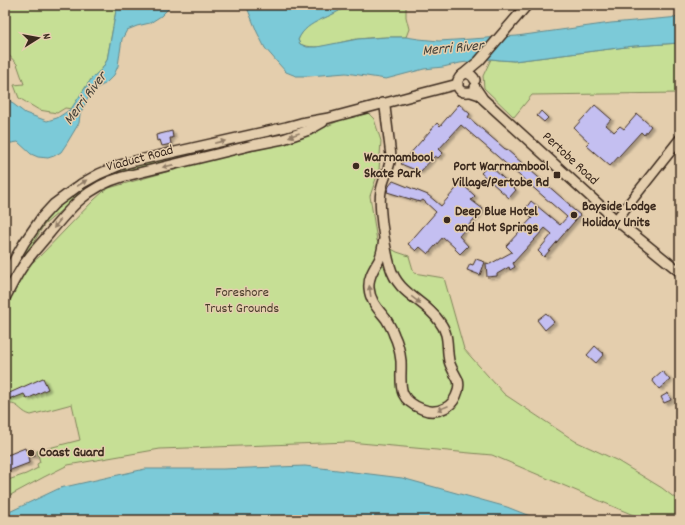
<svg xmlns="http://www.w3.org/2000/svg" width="685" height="525" font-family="Dekko,sans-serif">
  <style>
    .green { fill: #c6df95; stroke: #80845a }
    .water { fill: #7bcad8; stroke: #618a8e }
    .building { fill: #c4bff1; stroke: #3b2a1e; filter: url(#shadow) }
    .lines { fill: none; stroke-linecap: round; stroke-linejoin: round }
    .minor-casing { stroke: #3b2a1e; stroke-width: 12 }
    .minor { stroke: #e4cead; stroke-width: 9 }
    .oneway { fill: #907c66 }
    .poi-dot { fill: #3b2a1e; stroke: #e4cead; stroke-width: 1.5 }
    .labels { text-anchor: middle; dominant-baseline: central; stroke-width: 3; stroke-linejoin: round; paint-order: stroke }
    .poi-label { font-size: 14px; font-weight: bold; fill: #3b2a1e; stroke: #e4cead; text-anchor: start }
    .street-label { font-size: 14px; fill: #3b2a1e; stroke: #e4cead }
    .park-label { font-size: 14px; fill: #493c2a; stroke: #e4cead }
    .water-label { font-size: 15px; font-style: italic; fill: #45423a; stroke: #e4cead }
  </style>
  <defs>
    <filter id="shadow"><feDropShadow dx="3" dy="2" stdDeviation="1" flood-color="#0004"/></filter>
  </defs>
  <rect width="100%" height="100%" fill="#e4cead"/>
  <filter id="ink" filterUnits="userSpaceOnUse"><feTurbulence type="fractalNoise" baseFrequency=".025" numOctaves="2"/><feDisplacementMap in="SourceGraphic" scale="8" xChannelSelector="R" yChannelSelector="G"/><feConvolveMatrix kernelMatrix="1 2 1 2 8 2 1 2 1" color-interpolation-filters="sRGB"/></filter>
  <g filter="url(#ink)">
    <g class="green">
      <polygon points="5,5 117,5 107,60 102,69 92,78 85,88 72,109 65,108 57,113 39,110 19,98 14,85 24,84 17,64 5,51"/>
      <path d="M347,5H406V17L409,29L406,37C390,37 374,37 358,39C339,41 319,52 300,44L298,40C307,18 332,19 347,5Z"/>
      <polygon points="680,43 680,93 532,95 514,117 484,88 483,76 491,59 500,60 514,61 634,46"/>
      <path d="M368,113L374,119L381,141L379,170L370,196L377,241L397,252L409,256L414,273L444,278L464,349L504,394L575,441L616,460L662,488L680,502V520H645L492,455L349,442L160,449L68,465L44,477L5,498V481L26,474L38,468L37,464L40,462L37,451L80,440L72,404L31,415C22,413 19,405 12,404C11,404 6,405 5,405V305L20,278L28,266L39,257L94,200L104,191L109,188L202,162L291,142L343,119Z"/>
      <polygon points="319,121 310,128 95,186 66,206 44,225 14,275 5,298 5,287 29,243 47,218 70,197 97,179 117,170 225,146"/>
    </g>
    <g class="water">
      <polygon points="117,5 172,5 161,16 150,23 137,26 127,30 122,39 118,66 114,75 105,84 96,88 89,96 80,114 79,123 67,143 61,152 54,156 48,158 38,157 31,154 18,142 5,144 5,93 12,103 25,113 47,121 57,118 71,109 85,88 92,78 102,69 107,60"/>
      <path d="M246,5H347C332,19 307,19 298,40L300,44L307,47H317L358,39L387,37H406L419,39L439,41L471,39L517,36L611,23L680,17V43L634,46L514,61L500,60L491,59L460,63L443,67L424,69L386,79L346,73L309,76H296L286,72L278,63L265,48L257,32Z"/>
      <polygon points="305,466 402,478 507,507 540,520 5,520 5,514 60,488 145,469 223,469"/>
    </g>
    <g class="building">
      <polygon points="459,104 470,114 468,117 505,149 506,149 570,205 569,206 580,215 544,257 538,251 552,234 545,228 513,263 515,267 510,270 509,267 497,274 497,276 487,277 486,263 490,264 512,252 506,246 532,218 524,211 531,201 560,225 567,217 497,156 461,125 439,149 443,153 438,158 435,156 420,172 401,164 437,123 440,126"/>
      <polygon points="595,105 611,119 606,125 614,132 620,126 624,129 637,114 651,126 644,135 641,132 610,166 586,145 589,142 574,128"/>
      <polygon points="541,111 548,118 544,122 537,116"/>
      <polygon points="172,131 173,138 170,138 171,144 162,146 160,140 157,141 156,135"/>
      <polygon points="489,165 516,190 509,198 481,173"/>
      <polygon points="393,181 428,195 441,206 461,183 475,196 471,200 483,209 459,236 468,246 460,254 455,249 455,248 443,237 428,254 420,247 416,251 408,244 436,212 423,200 420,202 387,192 389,186"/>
      <polygon points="476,259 485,262 480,275 467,270 470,264 473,265"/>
      <polygon points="546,313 554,322 545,330 537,320"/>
      <polygon points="595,346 604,354 596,363 587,355"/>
      <polygon points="662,371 670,380 659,389 652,380"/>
      <polygon points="43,378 48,389 27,399 24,394 14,398 14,397 5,400 5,395"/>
      <polygon points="668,393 671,400 664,403 661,397"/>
      <polygon points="25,448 26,451 33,449 35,456 28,457 29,463 8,471 5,465 5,456"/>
    </g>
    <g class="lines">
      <defs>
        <g id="minor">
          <polyline points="461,76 479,61 527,5"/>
          <path d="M475,80C467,64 450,82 461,91C464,93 467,92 471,92C474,93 477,94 480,95"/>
          <polyline points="475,87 483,99 616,220 680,272"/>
          <path d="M382,103L385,107L391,156C390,169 383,179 381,191C379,202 381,213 382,224C384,238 386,252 390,266C398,295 424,299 439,321C450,335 446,345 449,361C451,368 455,374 458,380C461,390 454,404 445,408C437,412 429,412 422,409C395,398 402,384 401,361C400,352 398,343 394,335C392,329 389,324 386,319C378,309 370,301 369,288C368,277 374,269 379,260C382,253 383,246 384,239"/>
          <polyline points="616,220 680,139"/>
          <polyline points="5,276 24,243 42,217 54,204 81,184 99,174 120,165 135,161 286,127 301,123 329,118 408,97 458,84"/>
          <path d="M5,298C11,287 16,276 23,266C30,255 40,245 48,235C70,208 87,187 122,177L253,145L283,139L309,130L323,122"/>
        </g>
      </defs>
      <use href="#minor" class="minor-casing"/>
      <use href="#minor" class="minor"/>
    </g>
    <defs><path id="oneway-solid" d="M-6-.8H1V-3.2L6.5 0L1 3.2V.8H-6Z"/></defs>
    <g class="oneway">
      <use href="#oneway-solid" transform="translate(294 135) rotate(161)"/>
      <use href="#oneway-solid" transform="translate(220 142) rotate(-12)"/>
      <use href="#oneway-solid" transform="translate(168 166) rotate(167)"/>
      <use href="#oneway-solid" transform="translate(82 183) rotate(-33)"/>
      <use href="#oneway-solid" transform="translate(57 224) rotate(128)"/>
      <use href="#oneway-solid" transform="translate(370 291) rotate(-98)"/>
      <use href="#oneway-solid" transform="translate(416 300) rotate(37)"/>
      <use href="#oneway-solid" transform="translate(443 408) rotate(158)"/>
    </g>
  </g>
  <g class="poi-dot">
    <circle cx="356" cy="166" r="4"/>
    <rect x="553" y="171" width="8" height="8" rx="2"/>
    <circle cx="574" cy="215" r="4"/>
    <circle cx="447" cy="220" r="4"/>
    <circle cx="31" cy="453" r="4"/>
  </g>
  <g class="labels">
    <g class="poi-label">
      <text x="364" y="158">Warrnambool<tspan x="364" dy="16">Skate Park</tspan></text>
      <text x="549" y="167" text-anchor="end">Port Warrnambool<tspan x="549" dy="16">Village/Pertobe Rd</tspan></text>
      <text x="582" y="207">Bayside Lodge<tspan x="582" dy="16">Holiday Units</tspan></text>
      <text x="455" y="212">Deep Blue Hotel<tspan x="455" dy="16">and Hot Springs</tspan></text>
      <text x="39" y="453">Coast Guard</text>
    </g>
    <g class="street-label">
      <text transform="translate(140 159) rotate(-15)">Viaduct Road</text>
      <text transform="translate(570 159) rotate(43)">Pertobe Road</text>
    </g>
    <g class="park-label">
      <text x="242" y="293">Foreshore<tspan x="242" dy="16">Trust Grounds</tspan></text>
    </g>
    <g class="water-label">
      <text transform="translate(453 49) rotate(-5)">Merri River</text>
      <text transform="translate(86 99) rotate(-53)">Merri River</text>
    </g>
  </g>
  <rect width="685" height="525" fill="none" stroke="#e4cead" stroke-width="20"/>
  <rect x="10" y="10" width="665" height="505" fill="none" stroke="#3b2a1e" stroke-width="1.5" filter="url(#ink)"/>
  <g transform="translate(38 38) rotate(79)" stroke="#e4cead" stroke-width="3" paint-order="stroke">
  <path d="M0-3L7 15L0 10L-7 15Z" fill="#3b2a1e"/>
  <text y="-6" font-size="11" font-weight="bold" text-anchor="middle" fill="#3b2a1e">N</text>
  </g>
</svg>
